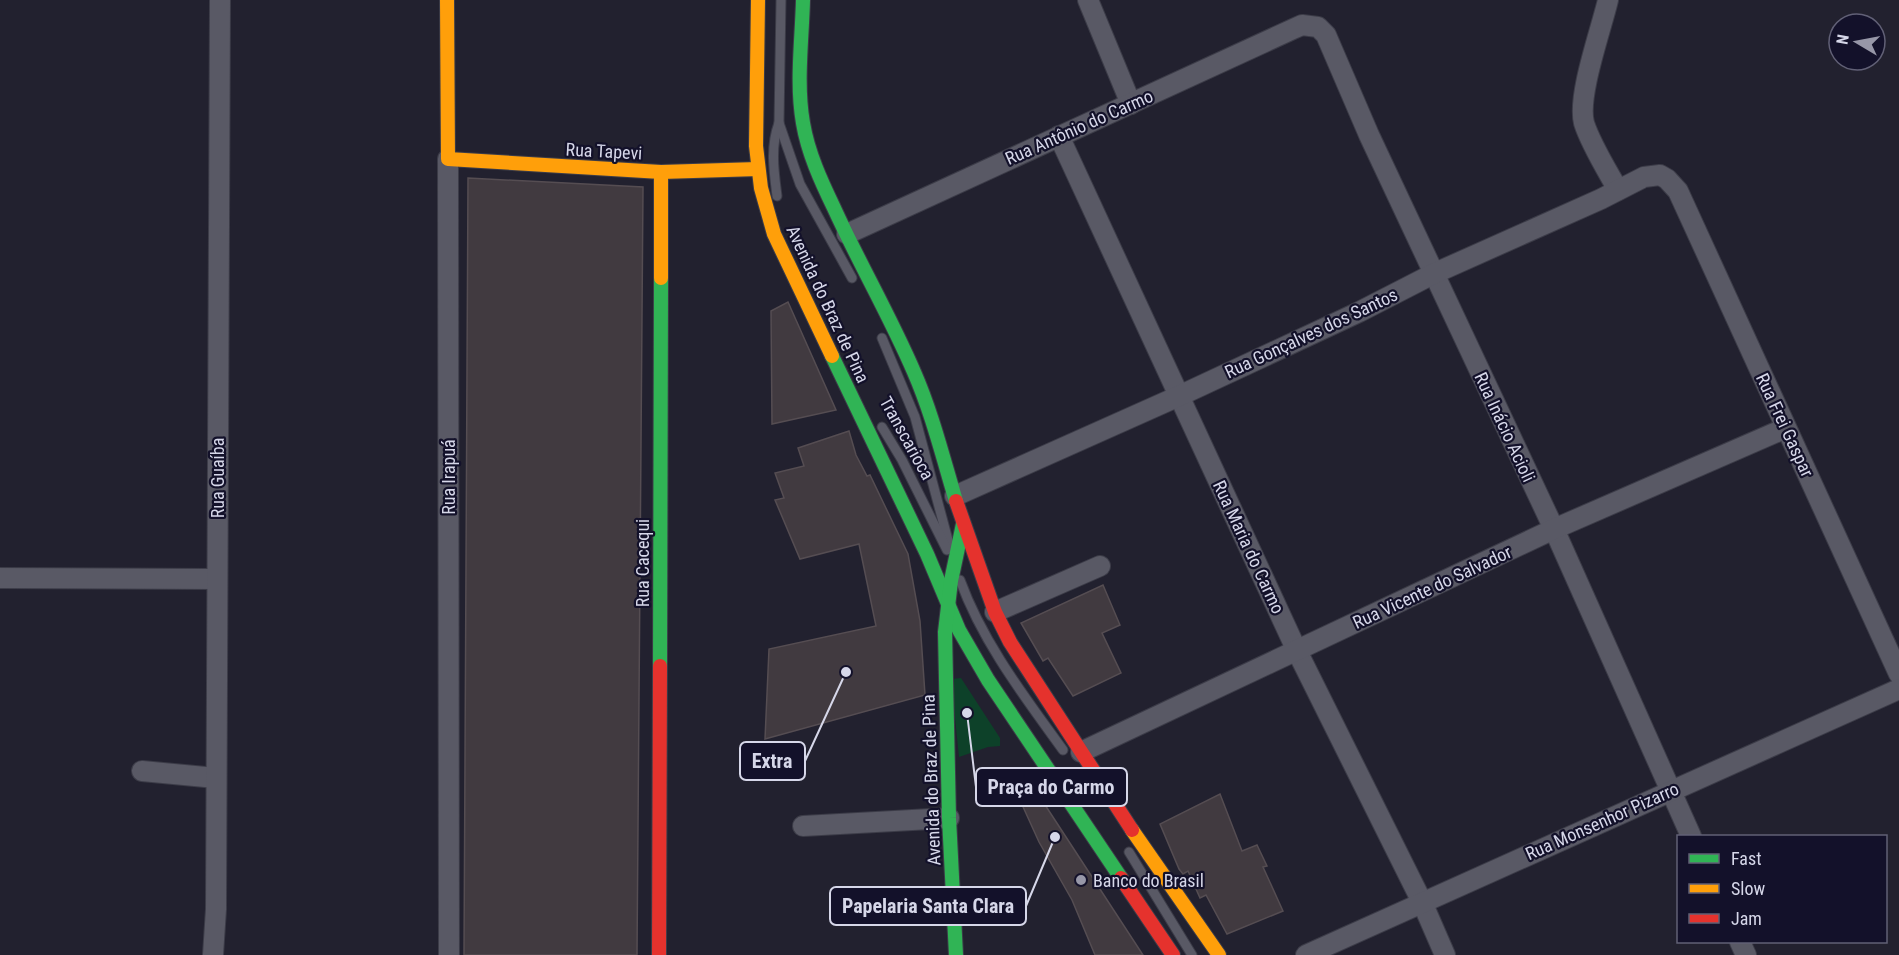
<svg xmlns="http://www.w3.org/2000/svg" width="1899" height="955" font-family="'Roboto Condensed',sans-serif">
  <style>
    .green { fill: #0d4129 }
    .building { fill: #413a40; stroke: #554d52; stroke-width: 1.5 }
    .lines { fill: none; stroke-linecap: round; stroke-linejoin: round }
    .lane-casing { stroke: #3c3c48; stroke-width: 11 }
    .street-casing { stroke: #3c3c48; stroke-width: 22 }
    .fast-casing { stroke: #3c3c48; stroke-width: 16 }
    .slow-casing { stroke: #3c3c48; stroke-width: 16 }
    .jam-casing { stroke: #3c3c48; stroke-width: 16 }
    .lane { stroke: #595965; stroke-width: 9 }
    .street { stroke: #595965; stroke-width: 20 }
    .fast { stroke: #30b455; stroke-width: 14 }
    .slow { stroke: #ff9f0a; stroke-width: 14 }
    .jam { stroke: #e5322d; stroke-width: 14 }
    .poi-dot { fill: #9797a8; stroke: #13112a; stroke-width: 2 }
    .labels { text-anchor: middle; dominant-baseline: central; stroke-width: 4.5; stroke-linejoin: round; paint-order: stroke }
    .street-label { font-size: 18px; fill: #d6d7e9; stroke: #13112a }
    .poi-label { font-size: 18px; fill: #d6d7e9; stroke: #13112a; text-anchor: start }
    .leader { fill: none; stroke: #d6d7e9; stroke-width: 2 }
    .callout-dot { fill: #d6d7e9; stroke: #13112a; stroke-width: 2 }
    .callout { fill: #13112a; stroke: #d6d7e9; stroke-width: 2 }
    .callout-label { font-size: 20px; text-anchor: middle; font-weight: bold; fill: #d6d7e9 }
  </style>
  <rect width="100%" height="100%" fill="#22212f"/>
  <polygon class="green" points="961,678 1000,738 1000,746 988,747 959,757 951,679"/>
  <g class="building">
    <polygon points="468,178 643,187 637,955 464,955"/>
    <polygon points="788,302 836,410 772,424 771,311"/>
    <polygon points="849,431 856,455 867,476 870,475 908,554 920,621 925,695 765,739 769,649 876,626 859,544 800,559 775,500 784,498 775,473 804,466 798,448"/>
    <polygon points="1103,585 1120,625 1102,633 1121,673 1073,696 1048,658 1043,661 1021,623"/>
    <polygon points="1032,785 1051,814 1143,955 1095,955 1072,900 1039,842 1019,798 1022,791"/>
    <polygon points="1220,794 1242,851 1257,845 1267,866 1263,867 1283,911 1227,934 1206,895 1200,898 1188,871 1183,874 1179,869 1160,824"/>
  </g>
  <g class="lines">
    <defs>
      <g id="lane">
        <polyline points="779,123 800,184 852,278"/>
        <path d="M777,196C774,172 770,147 779,123L781,0"/>
        <polyline points="882,338 915,417 949,544"/>
        <polyline points="882,427 902,460 947,550"/>
        <path d="M960,580C983,643 1024,696 1063,750"/>
        <polyline points="1129,852 1192,955"/>
      </g>
      <g id="street">
        <polyline points="1088,0 1131,104"/>
        <path d="M1608,0C1601,30 1577,96 1584,123C1591,145 1607,170 1618,190"/>
        <polyline points="1059,136 1297,651 1422,902 1445,955"/>
        <polyline points="448,159 449,955"/>
        <polyline points="847,234 1293,29 1302,25 1318,27 1326,35 1369,135 1554,529 1691,836"/>
        <polyline points="955,496 1179,396 1359,312 1433,274 1601,199 1644,177 1660,175 1667,179 1678,191 1899,674"/>
        <polyline points="0,578 216,579"/>
        <polyline points="995,612 1100,566"/>
        <polyline points="1081,752 1554,529 1786,428"/>
        <polyline points="142,771 216,778"/>
        <polyline points="803,826 949,818"/>
        <polyline points="1740,942 1746,955"/>
        <polyline points="213,955 216,909 220,0"/>
        <polyline points="1306,955 1899,689"/>
      </g>
      <g id="fast">
        <path d="M803,0C802,40 796,83 803,123C808,153 821,181 834,208C859,263 890,316 914,372C932,413 943,458 956,501"/>
        <polyline points="832,356 927,554 959,630 988,680 1121,878"/>
        <polyline points="660,666 661,278"/>
        <polyline points="956,955 949,818 945,632 951,581 963,524"/>
      </g>
      <g id="slow">
        <polyline points="447,0 448,159 661,172 758,169"/>
        <polyline points="758,0 756,146 761,188 774,234 832,356"/>
        <polyline points="661,278 661,172"/>
        <polyline points="1132,830 1219,955"/>
      </g>
      <g id="jam">
        <polyline points="956,501 995,612 1010,642 1132,830"/>
        <polyline points="1121,878 1173,955"/>
        <polyline points="659,955 660,666"/>
      </g>
    </defs>
    <use href="#lane" class="lane-casing"/>
    <use href="#street" class="street-casing"/>
    <use href="#fast" class="fast-casing"/>
    <use href="#slow" class="slow-casing"/>
    <use href="#jam" class="jam-casing"/>
    <use href="#lane" class="lane"/>
    <use href="#street" class="street"/>
    <use href="#fast" class="fast"/>
    <use href="#slow" class="slow"/>
    <use href="#jam" class="jam"/>
  </g>
  <circle class="poi-dot" cx="1081" cy="880" r="6"/>
  <g class="labels">
    <g class="street-label">
      <text transform="translate(1079 127) rotate(-24)">Rua Antônio do Carmo</text>
      <text transform="translate(604 151) rotate(3)">Rua Tapevi</text>
      <text transform="translate(828 304) rotate(65)">Avenida do Braz de Pina</text>
      <text transform="translate(1311 333) rotate(-25)">Rua Gonçalves dos Santos</text>
      <text transform="translate(1785 425) rotate(65)">Rua Frei Gaspar</text>
      <text transform="translate(1505 427) rotate(65)">Rua Inácio Acioli</text>
      <text transform="translate(907 438) rotate(61)">Transcarioca</text>
      <text transform="translate(448 477) rotate(-90)">Rua Irapuá</text>
      <text transform="translate(217 478) rotate(-90)">Rua Guaíba</text>
      <text transform="translate(1249 547) rotate(65)">Rua Maria do Carmo</text>
      <text transform="translate(642 563) rotate(-90)">Rua Cacequi</text>
      <text transform="translate(1432 587) rotate(-25)">Rua Vicente do Salvador</text>
      <text transform="translate(931 780) rotate(-92)">Avenida do Braz de Pina</text>
      <text transform="translate(1602 821) rotate(-24)">Rua Monsenhor Pizarro</text>
    </g>
    <g class="poi-label">
      <text x="1093" y="880">Banco do Brasil</text>
    </g>
  </g>
  <path class="leader" d="M846 672L805 761M967 713L976 787M1055 837L1026 906"/>
  <g class="callout-dot">
    <circle cx="846" cy="672" r="6"/>
    <circle cx="967" cy="713" r="6"/>
    <circle cx="1055" cy="837" r="6"/>
  </g>
  <g class="callout">
    <rect x="740" y="742" width="65" height="38" rx="6"/>
    <rect x="976" y="768" width="151" height="38" rx="6"/>
    <rect x="830" y="887" width="196" height="38" rx="6"/>
  </g>
  <g class="callout-label">
    <text x="772" y="768">Extra</text>
    <text x="1051" y="794">Praça do Carmo</text>
    <text x="928" y="913">Papelaria Santa Clara</text>
  </g>
  <rect x="1677" y="835" width="210" height="108" fill="#13112a" stroke="#616076" stroke-width="1.5"/>
  <rect x="1689" y="854" width="30" height="9" fill="#30b455" stroke="#616076" stroke-width="1.5"/>
  <text x="1731" y="865" font-size="18" fill="#d6d7e9">Fast</text>
  <rect x="1689" y="884" width="30" height="9" fill="#ff9f0a" stroke="#616076" stroke-width="1.5"/>
  <text x="1731" y="895" font-size="18" fill="#d6d7e9">Slow</text>
  <rect x="1689" y="914" width="30" height="9" fill="#e5322d" stroke="#616076" stroke-width="1.5"/>
  <text x="1731" y="925" font-size="18" fill="#d6d7e9">Jam</text>
  <g transform="translate(1857 42) rotate(280)"><circle r="28" fill="#13112a" stroke="#616076" stroke-width="1.5"/>
  <path d="M0-4.5L10 22L0 15L-10 22Z" fill="#9797a8"/>
  <text y="-9" font-size="16" font-weight="bold" text-anchor="middle" fill="#d6d7e9">N</text>
  </g>
</svg>
